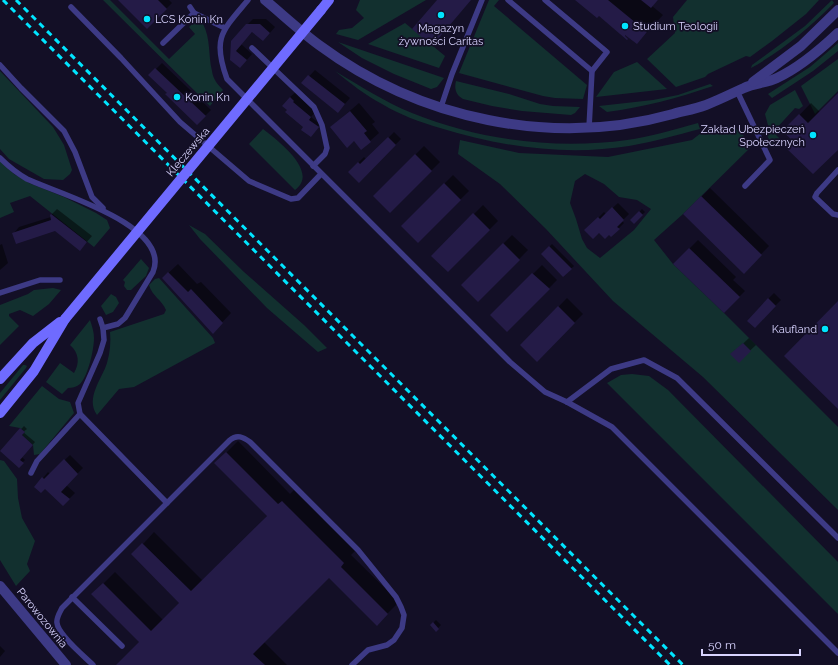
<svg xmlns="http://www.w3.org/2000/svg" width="838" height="665" font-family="Raleway,sans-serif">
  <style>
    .green { fill: #12302f; fill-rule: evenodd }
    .shadow { fill: #0007 }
    .building { fill: #241b47 }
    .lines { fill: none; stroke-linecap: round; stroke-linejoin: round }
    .service { stroke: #3d3a85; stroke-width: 5.5 }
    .minor { stroke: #3d3a85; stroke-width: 10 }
    .tertiary { stroke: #3d3a85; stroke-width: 10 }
    .secondary { stroke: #6f6bff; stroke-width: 10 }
    .rail { stroke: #00e5ff; stroke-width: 3; stroke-dasharray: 6 5; stroke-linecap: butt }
    .secondary-bridge { stroke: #6f6bff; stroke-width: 10 }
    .poi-dot { fill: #00e5ff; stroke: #130f26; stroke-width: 1.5 }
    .labels { text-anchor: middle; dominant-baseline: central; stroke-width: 3.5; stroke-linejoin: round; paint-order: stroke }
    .poi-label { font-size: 11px; fill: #d9d4ff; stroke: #130f26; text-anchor: start }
    .street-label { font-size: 11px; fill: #d9d4ff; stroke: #130f26 }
  </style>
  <rect width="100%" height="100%" fill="#130f26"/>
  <g class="green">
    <path d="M103,0H110L169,59L195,34L189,27C193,23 197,21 203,24C211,39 208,55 212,71C213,79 218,85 223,90L210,106Z"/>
    <polygon points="360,0 426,0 358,40 336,34 339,30 352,28 364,18 356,10"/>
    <polygon points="489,0 499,0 494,6 587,85 583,99 555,98 543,96 459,73"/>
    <polygon points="687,0 819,0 806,14 772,41 750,57 746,56 708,74 705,77 676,87 647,59 675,33 673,17"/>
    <path d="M832,0L834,3C809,28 782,51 751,68L752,65L805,26Z"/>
    <polygon points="405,23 445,56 439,68 368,44"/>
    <polygon points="338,42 444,78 437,87 431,89 394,74 362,58"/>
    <polygon points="838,43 838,51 813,71 772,98 768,94 810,67"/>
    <polygon points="838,59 838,91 815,114 801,86"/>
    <polygon points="637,62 667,89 596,97 614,72"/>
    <polygon points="0,71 53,127 64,145 72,170 70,174 63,180 44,179 9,159 0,149"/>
    <path d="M335,71C360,86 385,102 412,113C479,140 555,150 627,140C648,137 677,129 698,123L700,129C676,135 653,142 629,146C566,156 501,147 440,128C420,122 400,115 382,104C365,95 350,83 335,71Z"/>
    <path d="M456,81L509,94L540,104L553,106L580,107L575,113L571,115L522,111L492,106L463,99C456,95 454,89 456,81Z"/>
    <path d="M710,84L713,86C678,98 644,107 607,112L599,106L653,100L678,95Z"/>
    <polygon points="795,90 803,106 799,109 795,108 773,132 781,140 774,148 765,132 769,129 765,114 770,105"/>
    <path d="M719,126H732L741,132L745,138L754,144L683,214L654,240L673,264L724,313L838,427V510L703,377L613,301L546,229L500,184L458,154L460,140L519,153L608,157L692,140L701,133ZM585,174L604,184L619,197L637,200L651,209L634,230L600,258L587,248L582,239L576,219L570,203L575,181Z"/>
    <path d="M263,129C277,140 320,172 295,190L249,144Z"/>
    <polygon points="0,161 14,174 29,183 64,197 96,213 107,220 110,228 94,247 30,196 10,203 14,212 0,218"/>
    <polygon points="189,225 205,234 244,272 304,325 327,348 318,352 267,308 200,239"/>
    <polygon points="141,259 149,268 146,276 131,290 127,290 124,286 125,282 123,280"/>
    <path d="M159,278L213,338L215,343L134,387L119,389L97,415C85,398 102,379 107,363C110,352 111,342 110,332L164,314L166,310C162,300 152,296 149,285L155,279Z"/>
    <polygon points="53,288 61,290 49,304 33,316 20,310 9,314 9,316 19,326 0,345 0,305 28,294 34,290"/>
    <polygon points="111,294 116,297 119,303 113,312 106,315 101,306"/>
    <path d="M90,320C92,326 94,332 94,338C94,350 88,376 80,384C76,387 72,388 68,388L62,394L46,382L60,363L74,373C80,363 79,353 70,345Z"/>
    <polygon points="23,365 25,365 27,366 26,368 0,400 0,393"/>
    <polygon points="632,374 649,376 668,390 838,562 838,614 607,383 621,375"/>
    <polygon points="42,386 59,399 70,402 74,413 40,454 34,455 33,445 22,435 25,432 20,428 9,426"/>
    <polygon points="0,460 4,461 17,479 18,498 22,518 35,541 27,564 30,571 16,586 0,560"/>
  </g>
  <g class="shadow">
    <polygon points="120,0 169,0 172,3 147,28"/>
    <polygon points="577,0 658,0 652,6 663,15 637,43"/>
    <polygon points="253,19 266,19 275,27 269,34 253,31 241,44 252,54 246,61 231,59 247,25"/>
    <polygon points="162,63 211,110 197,124 150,75"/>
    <polygon points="315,70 350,98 338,112 303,83"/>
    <polygon points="296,92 299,95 298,96 316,111 311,117 320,124 313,133 307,124 289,109 290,97"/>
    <polygon points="838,94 838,148 793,140 784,131 811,103 820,112"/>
    <polygon points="359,103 375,122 372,124 379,133 361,149 354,140 331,127"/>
    <polygon points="394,132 401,139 359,182 349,172 364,157 367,160"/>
    <polygon points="424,146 440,162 390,212 374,196"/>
    <polygon points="453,175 469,191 418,241 402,226"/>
    <polygon points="710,188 769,246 744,272 685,214"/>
    <polygon points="618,203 629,214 622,221 624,223 611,236 609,234 586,230 604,212 606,214"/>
    <polygon points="483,205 498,221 448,271 432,256"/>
    <polygon points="57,209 92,236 80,250 55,230 14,233 19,227 51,217 51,215"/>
    <polygon points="642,209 645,212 634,222 632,220"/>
    <polygon points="512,235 528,250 478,301 462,285"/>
    <polygon points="698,240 736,277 733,280 745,291 724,312 674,264"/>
    <polygon points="2,244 8,263 0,270 0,245"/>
    <polygon points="552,244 574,266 563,276 542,254"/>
    <polygon points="178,264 197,284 201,282 231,313 213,332 163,278"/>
    <polygon points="542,265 557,280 507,331 492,315"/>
    <polygon points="774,293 781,300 760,321 768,299"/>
    <polygon points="567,298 583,314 537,360 521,345"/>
    <polygon points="749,338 756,345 739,361 732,354"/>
    <polygon points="24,426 27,429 23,432 35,442 22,457 25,460 19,466 1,451"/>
    <polygon points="238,441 290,494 294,490 355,551 351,555 399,602 377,624 329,577 264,642 287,665 118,665 141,642 93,594 115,572 163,620 180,603 132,554 144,543 154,532 203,581 268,515 216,463"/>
    <polygon points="70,455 83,468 66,485 75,493 63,505 43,478 48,472 50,474"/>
    <polygon points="436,620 441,625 436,630 431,625"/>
    <polygon points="0,646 5,651 0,657"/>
  </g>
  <g class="building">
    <polygon points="118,0 158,0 167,9 147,29"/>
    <polygon points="437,0 471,0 432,46 412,29"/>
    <polygon points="575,0 608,0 647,32 637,44 625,35 625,36 628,39 627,40 599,16 597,18"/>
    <polygon points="641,0 658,0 651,8"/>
    <polygon points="246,24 260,24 270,33 263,41 252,32 236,51 247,60 240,68 230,60 231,41"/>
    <polygon points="155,68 206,116 197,125 165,94 167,93 148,75"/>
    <polygon points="308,75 345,104 338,113 301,83"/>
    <polygon points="838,93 838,150 813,174 785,147 792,140 782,131 799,114 808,123"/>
    <polygon points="290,97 294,101 293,102 311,117 309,120 319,127 311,137 301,130 303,127 285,112 287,110 282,106"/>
    <polygon points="350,111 367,131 364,133 371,142 361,150 354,141 347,148 330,127"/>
    <polygon points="388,137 396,145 359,183 348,172 358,162 360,164"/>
    <polygon points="415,154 432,171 390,213 373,196"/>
    <polygon points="444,183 461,200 418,243 401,226"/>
    <polygon points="701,196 762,255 744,274 683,214"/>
    <polygon points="612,207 624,220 617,227 620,229 611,237 609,235 605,239 599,233 593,239 584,230 598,217 600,219"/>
    <polygon points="639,211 643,215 634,224 630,220"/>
    <polygon points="473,213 490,230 448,272 431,256"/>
    <polygon points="51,214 87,242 80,251 55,231 16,244 12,233 51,220 50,215"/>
    <polygon points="503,243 520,260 478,302 461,285"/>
    <polygon points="549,246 572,269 563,277 541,254"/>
    <polygon points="689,248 740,297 724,313 673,264"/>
    <polygon points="168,272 188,292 191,289 223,323 213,334 162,278"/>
    <polygon points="532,273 550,289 507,332 490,315"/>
    <polygon points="768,298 776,306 755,328 747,321"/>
    <polygon points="838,301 838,409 784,356"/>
    <polygon points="558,306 575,323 537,362 520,345"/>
    <polygon points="743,343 751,351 739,363 730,354"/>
    <polygon points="20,428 25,432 22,435 33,445 20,460 24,463 19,468 0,451"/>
    <polygon points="226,452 278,504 282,501 344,563 341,567 388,614 377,626 329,578 253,654 265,665 116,665 139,642 91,594 103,583 151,631 179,603 131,554 142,543 191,591 267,516 214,463"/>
    <polygon points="64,459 78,474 61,492 70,499 63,506 45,489 41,493 34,487 42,477 44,479"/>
    <polygon points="433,622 439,629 436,632 430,625"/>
  </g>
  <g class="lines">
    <g class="service">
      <path d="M248,0C222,31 212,38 227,79L510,362L545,392L567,402L612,427L838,653"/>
      <polyline points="508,0 592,71"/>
      <polyline points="545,0 607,52 592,71 589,128"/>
      <polyline points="71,7 121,58 180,122 249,181 291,199 298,198 321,174"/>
      <polyline points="190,7 194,13 225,28"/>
      <polyline points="163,43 194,13"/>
      <polyline points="252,48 314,107 322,125 327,148 325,154 313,166"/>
      <polyline points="0,65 21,88 64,131 75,152 92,197 103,208"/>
      <polyline points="737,91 770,160 745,186"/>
      <polyline points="441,107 452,74 482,0"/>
      <path d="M0,158C7,165 18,174 27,179C56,193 172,225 153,272L125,318L118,324L103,328"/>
      <polyline points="838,170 817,193 815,197 833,214 838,215"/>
      <polyline points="0,293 40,280 60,280"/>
      <polyline points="100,319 103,328 104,340 100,353 78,403 80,414 167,503"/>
      <polyline points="567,402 611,369 644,360 677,378 838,538"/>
      <polyline points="31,473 37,461 80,414"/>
      <polyline points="72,597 122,646"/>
      <path d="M93,665C84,656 58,635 57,623C56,618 60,612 62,608L230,440C237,434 243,437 250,442L358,550L396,597L401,607L404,615L402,628L394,640L387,645L368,650L352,665"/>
    </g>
    <polyline class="minor" points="0,586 66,665"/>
    <g class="tertiary">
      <path d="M265,0C283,15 300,31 319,45C419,119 552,148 673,114C684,111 695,109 706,105C719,100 731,94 744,88C754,83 767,83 777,78C799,68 820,50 838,33"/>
      <polyline points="753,82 801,46 838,10"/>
    </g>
    <g class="secondary">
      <polyline points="321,10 329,0"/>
      <polyline points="0,379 33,343 60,322"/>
      <polyline points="0,413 34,371 65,319"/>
    </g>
    <g class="rail">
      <polyline points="3,0 670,665"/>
      <polyline points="16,0 683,665"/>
    </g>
    <polyline class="secondary-bridge" points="65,319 321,10"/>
  </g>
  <g class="poi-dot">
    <circle cx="441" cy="15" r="4"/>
    <circle cx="147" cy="19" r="4"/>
    <circle cx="625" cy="26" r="4"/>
    <circle cx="177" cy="97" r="4"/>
    <circle cx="813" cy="135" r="4"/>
    <circle cx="825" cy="329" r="4"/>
  </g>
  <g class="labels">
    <g class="poi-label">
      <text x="155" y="19">LCS Konin Kn</text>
      <text x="633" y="26">Studium Teologii</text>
      <text x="441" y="28" text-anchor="middle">Magazyn<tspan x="441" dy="13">żywności Caritas</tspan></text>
      <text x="185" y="97">Konin Kn</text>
      <text x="805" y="129" text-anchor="end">Zakład Ubezpieczeń<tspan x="805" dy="13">Społecznych</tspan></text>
      <text x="817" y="329" text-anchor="end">Kaufland</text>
    </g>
    <g class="street-label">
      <text transform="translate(188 152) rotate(-50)">Kleczewska</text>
      <text transform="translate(42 618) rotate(51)">Parowozownia</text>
    </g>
  </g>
  <path d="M702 649v6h98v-6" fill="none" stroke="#d9d4ff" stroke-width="2"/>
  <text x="708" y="649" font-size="12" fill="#d9d4ff" stroke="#130f26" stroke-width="3" paint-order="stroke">50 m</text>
</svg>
